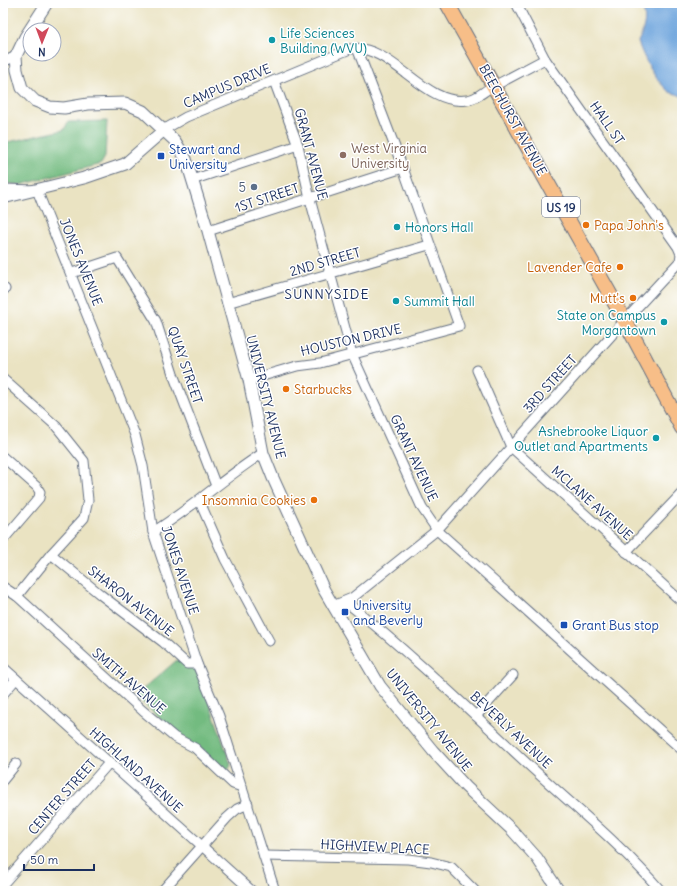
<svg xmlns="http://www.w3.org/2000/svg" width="685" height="894" font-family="Delius,sans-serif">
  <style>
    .forest { fill: #73bb80; stroke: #47756f }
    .water { fill: #70a6dd; stroke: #466a9e }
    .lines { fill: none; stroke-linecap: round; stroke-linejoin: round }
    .minor-casing { stroke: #636e81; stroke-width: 11 }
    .tertiary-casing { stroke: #636e81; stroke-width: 13 }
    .primary-casing { stroke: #636e81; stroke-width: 16 }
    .minor { stroke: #fff; stroke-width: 9 }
    .tertiary { stroke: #fff; stroke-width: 11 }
    .primary { stroke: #f7be88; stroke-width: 14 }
    .culture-dot { fill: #0f9aa8; stroke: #fff; stroke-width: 1.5 }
    .education-dot { fill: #8d6e63; stroke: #fff; stroke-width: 1.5 }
    .transit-dot { fill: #1a4fb4; stroke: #fff; stroke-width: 1.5 }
    .service-dot { fill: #5c6f8a; stroke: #fff; stroke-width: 1.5 }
    .food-dot { fill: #e8710a; stroke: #fff; stroke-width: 1.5 }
    .labels { text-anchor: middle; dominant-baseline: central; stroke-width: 3; stroke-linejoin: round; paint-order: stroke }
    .shield { fill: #fff; stroke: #5f6d8e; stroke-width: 1 }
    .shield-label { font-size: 12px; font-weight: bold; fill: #1b2f5e }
    .culture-label { font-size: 13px; fill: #0d838f; stroke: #fff; text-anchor: start }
    .street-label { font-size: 13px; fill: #1b2f5e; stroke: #fff }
    .education-label { font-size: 13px; fill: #785e54; stroke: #fff; text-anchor: start }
    .transit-label { font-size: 13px; fill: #164399; stroke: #fff; text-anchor: start }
    .service-label { font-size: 13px; fill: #4e5e75; stroke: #fff; text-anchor: end }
    .food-label { font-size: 13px; fill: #c56008; stroke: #fff; text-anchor: end }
    .neighbourhood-label { font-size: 14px; letter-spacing: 1px; fill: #1b2f5e; stroke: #fff }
  </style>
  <rect width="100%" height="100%" fill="#fff"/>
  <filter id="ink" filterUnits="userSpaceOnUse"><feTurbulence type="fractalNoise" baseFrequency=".025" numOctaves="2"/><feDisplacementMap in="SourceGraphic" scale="8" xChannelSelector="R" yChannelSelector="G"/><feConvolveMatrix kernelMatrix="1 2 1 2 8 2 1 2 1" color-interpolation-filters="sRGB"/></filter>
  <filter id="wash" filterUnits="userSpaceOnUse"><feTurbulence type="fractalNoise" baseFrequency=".012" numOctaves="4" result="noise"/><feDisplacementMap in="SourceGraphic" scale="16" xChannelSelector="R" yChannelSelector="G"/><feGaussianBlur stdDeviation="0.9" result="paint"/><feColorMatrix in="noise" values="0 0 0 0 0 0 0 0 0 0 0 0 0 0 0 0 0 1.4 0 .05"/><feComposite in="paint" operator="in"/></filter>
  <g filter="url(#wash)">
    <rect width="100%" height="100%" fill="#eae3c2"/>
    <g class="forest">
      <polygon points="107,121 105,157 101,164 20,185 3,183 3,143 64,130 68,122"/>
      <polygon points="177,660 195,667 211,707 231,765 226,774 135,696"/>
    </g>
    <path class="water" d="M639,3H682V97C678,93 672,94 668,91C654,78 644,59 638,42C644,29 649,16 639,3Z"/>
  </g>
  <g filter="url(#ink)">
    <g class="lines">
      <defs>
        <g id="minor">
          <polyline points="3,62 16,56"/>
          <polyline points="274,81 298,145 310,199 352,354 422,508 437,530 682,750"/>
          <path d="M165,129L186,117L350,49C392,43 424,107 467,100C478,99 484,90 494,86C511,77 528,68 545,59"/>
          <polyline points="192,180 298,145"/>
          <polyline points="3,189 37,190 135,435 143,466 153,532 197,664 219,716 275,891"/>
          <polyline points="208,231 403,168"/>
          <polyline points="72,273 117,258 156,321 173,374 216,486"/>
          <polyline points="3,290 5,289"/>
          <polyline points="227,303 429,245"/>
          <polyline points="477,370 511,447 682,602"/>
          <polyline points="3,379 56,426 84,461 88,500 84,518 51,554 17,596"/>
          <polyline points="249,380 297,366 320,363 459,326 403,168 357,48"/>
          <polyline points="3,457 37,487 40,492 39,498 3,540"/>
          <polyline points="199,500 225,559 269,641"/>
          <path d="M153,532C192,508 225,477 263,453"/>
          <polyline points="626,552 682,493"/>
          <polyline points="51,554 101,595 163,642 187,664 197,664"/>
          <polyline points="3,587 17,596 143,711 174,737 195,748 233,784 242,787"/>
          <polyline points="333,606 352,598 437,530 618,328 680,261 681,254 678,247 545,59 516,3"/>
          <path d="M334,606H351C410,653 465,706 520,757C567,801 619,842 661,891"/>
          <polyline points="3,667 252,891"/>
          <polyline points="3,694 16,679"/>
          <polyline points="476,716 513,675"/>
          <polyline points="3,780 16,764"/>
          <polyline points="264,856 408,859 431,862 451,867 475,891"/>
          <polyline points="3,884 109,763"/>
          <polyline points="162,891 227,818 237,809 248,804"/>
        </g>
        <g id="tertiary">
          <polyline points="47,3 25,37 16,56 17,70 22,88 35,101 50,107 64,108 88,104 125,103 143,111 175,141 186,159 208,231 249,380 263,453 273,478 324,590 380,686 433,751 466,787 512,830 537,858 559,891"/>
          <polyline points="3,198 84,178 125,164 165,129"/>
        </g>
        <polyline id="primary" points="447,3 625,321 682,428"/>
      </defs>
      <use href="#minor" class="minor-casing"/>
      <use href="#tertiary" class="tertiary-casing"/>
      <use href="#primary" class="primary-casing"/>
      <use href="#minor" class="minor"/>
      <use href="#tertiary" class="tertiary"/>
      <use href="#primary" class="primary"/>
    </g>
  </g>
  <g class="culture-dot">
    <circle cx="272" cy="40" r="4"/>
    <circle cx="397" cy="227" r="4"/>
    <circle cx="396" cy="301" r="4"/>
    <circle cx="664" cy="322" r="4"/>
    <circle cx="656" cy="438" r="4"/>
  </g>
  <circle class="education-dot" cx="343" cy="155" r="4"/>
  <g class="transit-dot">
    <rect x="157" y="152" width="8" height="8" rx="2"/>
    <rect x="341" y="608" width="8" height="8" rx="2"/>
    <rect x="560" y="621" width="8" height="8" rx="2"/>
  </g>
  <circle class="service-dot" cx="254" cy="187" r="4"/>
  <g class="food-dot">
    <circle cx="586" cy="225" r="4"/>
    <circle cx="620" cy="267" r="4"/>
    <circle cx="633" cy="298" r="4"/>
    <circle cx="286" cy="389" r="4"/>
    <circle cx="314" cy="500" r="4"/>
  </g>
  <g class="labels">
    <rect class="shield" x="542" y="197" width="38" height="20" rx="3"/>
    <g class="shield-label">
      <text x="561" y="207">US 19</text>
    </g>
    <g class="culture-label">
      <text x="280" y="33">Life Sciences<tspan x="280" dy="15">Building (WVU)</tspan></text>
      <text x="405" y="227">Honors Hall</text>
      <text x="404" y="301">Summit Hall</text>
      <text x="656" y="315" text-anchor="end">State on Campus<tspan x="656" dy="15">Morgantown</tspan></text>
      <text x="648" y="431" text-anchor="end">Ashebrooke Liquor<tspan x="648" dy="15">Outlet and Apartments</tspan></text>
    </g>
    <g class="street-label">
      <text transform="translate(227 86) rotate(-23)">CAMPUS DRIVE</text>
      <text transform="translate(513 120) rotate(61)">BEECHURST AVENUE</text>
      <text transform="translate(607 123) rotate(55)">HALL ST</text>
      <text transform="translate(311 154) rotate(75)">GRANT AVENUE</text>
      <text transform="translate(267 198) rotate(-18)">1ST STREET</text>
      <text transform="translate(81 262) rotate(68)">JONES AVENUE</text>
      <text transform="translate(325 262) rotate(-16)">2ND STREET</text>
      <text transform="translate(351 340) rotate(-13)">HOUSTON DRIVE</text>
      <text transform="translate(185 365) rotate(71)">QUAY STREET</text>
      <text transform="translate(550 384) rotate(-48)">3RD STREET</text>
      <text transform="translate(266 397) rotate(76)">UNIVERSITY AVENUE</text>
      <text transform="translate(414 458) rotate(65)">GRANT AVENUE</text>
      <text transform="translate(592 503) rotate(42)">MCLANE AVENUE</text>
      <text transform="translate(180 570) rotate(72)">JONES AVENUE</text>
      <text transform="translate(131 601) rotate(38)">SHARON AVENUE</text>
      <text transform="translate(129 681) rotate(41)">SMITH AVENUE</text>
      <text transform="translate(429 720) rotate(51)">UNIVERSITY AVENUE</text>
      <text transform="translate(511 730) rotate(43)">BEVERLY AVENUE</text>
      <text transform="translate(136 770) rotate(42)">HIGHLAND AVENUE</text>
      <text transform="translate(62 797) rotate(-49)">CENTER STREET</text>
      <text transform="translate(375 847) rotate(3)">HIGHVIEW PLACE</text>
    </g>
    <g class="education-label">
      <text x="351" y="148">West Virginia<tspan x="351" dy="15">University</tspan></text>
    </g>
    <g class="transit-label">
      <text x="169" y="149">Stewart and<tspan x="169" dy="15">University</tspan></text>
      <text x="353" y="605">University<tspan x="353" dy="15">and Beverly</tspan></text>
      <text x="572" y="625">Grant Bus stop</text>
    </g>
    <g class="service-label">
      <text x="246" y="187">5</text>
    </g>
    <g class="food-label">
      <text x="594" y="225" text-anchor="start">Papa John's</text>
      <text x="612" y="267">Lavender Cafe</text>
      <text x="625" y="298">Mutt's</text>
      <text x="294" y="389" text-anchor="start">Starbucks</text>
      <text x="306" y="500">Insomnia Cookies</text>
    </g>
    <g class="neighbourhood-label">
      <text x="327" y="294">SUNNYSIDE</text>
    </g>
  </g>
  <rect width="685" height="894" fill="none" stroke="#fff" stroke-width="16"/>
  <g transform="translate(42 42) rotate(181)"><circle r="19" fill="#ffffff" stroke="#a4acbf"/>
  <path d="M0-3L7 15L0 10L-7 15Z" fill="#d1495b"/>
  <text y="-6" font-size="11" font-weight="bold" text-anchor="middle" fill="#1b2f5e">N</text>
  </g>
  <path d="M24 864v6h70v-6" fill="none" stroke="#1b2f5e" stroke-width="2"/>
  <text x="30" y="864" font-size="12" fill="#1b2f5e" stroke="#ffffff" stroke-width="3" paint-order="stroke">50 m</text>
</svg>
